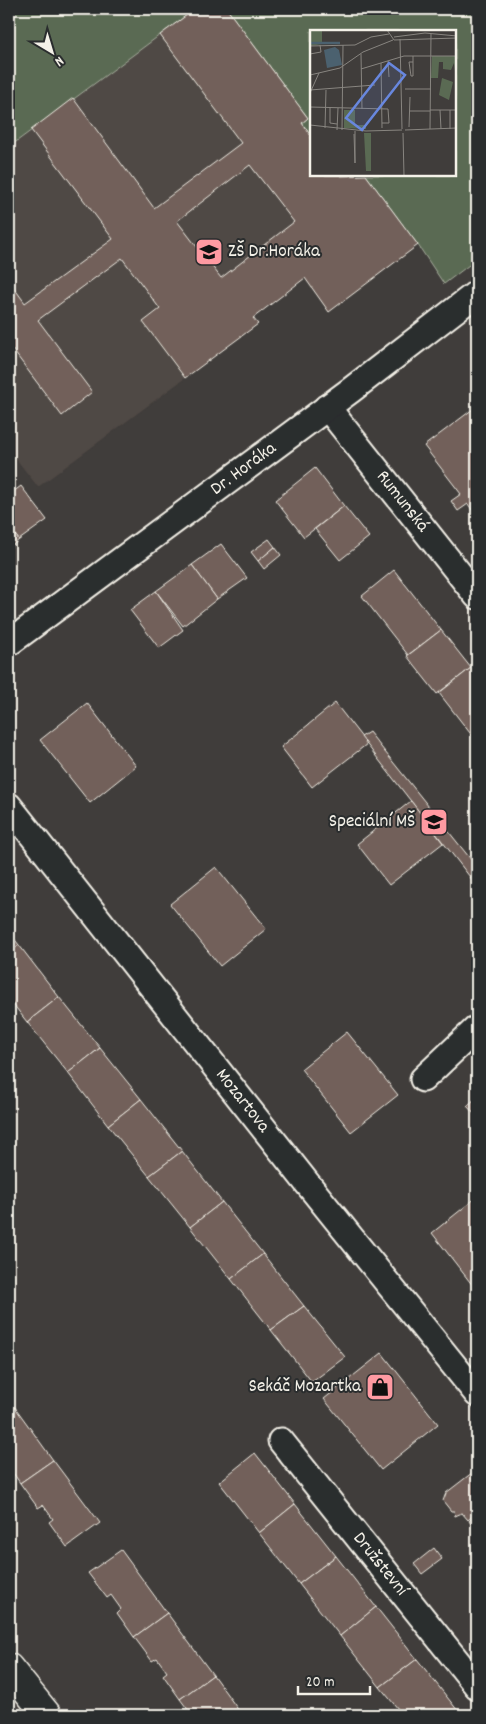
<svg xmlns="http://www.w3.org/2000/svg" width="486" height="1724" font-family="Dekko,sans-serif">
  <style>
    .built { fill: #4f4844; fill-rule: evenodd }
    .green { fill: #5a6a53; stroke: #a7ae9e }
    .building { fill: #72615a; stroke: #f4f1e8; fill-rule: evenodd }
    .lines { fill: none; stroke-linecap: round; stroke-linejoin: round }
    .minor-casing { stroke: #f4f1e8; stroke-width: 29 }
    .secondary-casing { stroke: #f4f1e8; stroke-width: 31 }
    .minor { stroke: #2a2d2e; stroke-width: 25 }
    .secondary { stroke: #2a2d2e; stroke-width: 28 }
    .labels { text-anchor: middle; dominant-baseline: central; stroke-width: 4; stroke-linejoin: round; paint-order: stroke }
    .poi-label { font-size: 19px; fill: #f4f1e8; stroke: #2a2d2e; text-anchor: end }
    .street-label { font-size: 19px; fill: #f4f1e8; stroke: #2a2d2e }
    .inset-river { fill: none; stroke: #4b616f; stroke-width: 2.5 }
    .inset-road { fill: none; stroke: #888580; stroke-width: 1 }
    .view { fill: #6887de; fill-opacity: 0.15; stroke: #6887de; stroke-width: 2.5 }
    .inset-edge { fill: none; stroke: #f4f1e8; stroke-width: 2.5 }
  </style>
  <rect width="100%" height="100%" fill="#403d3b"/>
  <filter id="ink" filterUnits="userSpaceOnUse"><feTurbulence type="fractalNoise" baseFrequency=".02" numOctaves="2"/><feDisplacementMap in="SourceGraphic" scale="10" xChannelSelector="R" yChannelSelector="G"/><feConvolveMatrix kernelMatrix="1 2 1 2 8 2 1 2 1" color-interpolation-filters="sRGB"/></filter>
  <g filter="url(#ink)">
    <path class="built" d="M9,9H477V259L444,284L418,245L329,312L304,278L253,318L258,324L38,487L9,450ZM311,31H455V175H311Z"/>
    <g class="green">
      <polygon points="9,9 195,9 9,147"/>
      <polygon points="227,9 477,9 477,259 444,284 418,245 366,175 455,175 455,31 311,31 311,136 302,123 308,118"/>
    </g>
    <g class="building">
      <path d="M195,9H227L308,118L302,123L311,136V175H340L341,176L366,175L418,245L329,312L305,278L253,318L258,324L185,378L143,322L160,309L122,258L38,320L92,392L62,416L9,345V281L25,303L113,239L31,130L73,98L154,208L241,143L160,35ZM250,165L294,222L221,278L177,221Z"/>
      <polygon points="477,406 477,517 468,504 458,511 451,501 461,494 424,446"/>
      <polygon points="315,468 344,506 304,537 275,500"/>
      <polygon points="21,486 47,520 19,540 9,527 9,495"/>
      <polygon points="344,506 369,537 340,560 315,529"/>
      <polygon points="9,527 19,540 9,548"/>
      <polygon points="269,539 275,547 258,561 251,552"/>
      <polygon points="221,544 247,578 217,599 192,565"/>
      <polygon points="275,547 281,555 264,569 258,561"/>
      <polygon points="192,565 217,599 183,626 156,591"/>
      <polygon points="394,570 441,630 408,655 362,596"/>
      <polygon points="156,591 183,630 159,648 130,610"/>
      <polygon points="441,630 471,668 437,694 407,656"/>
      <polygon points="471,668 477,676 477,742 439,693"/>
      <polygon points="87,703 136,766 90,803 40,740"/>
      <polygon points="335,703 367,744 312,787 281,747"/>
      <polygon points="369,732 477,867 477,886 361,737"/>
      <polygon points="411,801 443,843 389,885 357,844"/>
      <polygon points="216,867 266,929 220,966 170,904"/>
      <polygon points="9,932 19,945 9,953"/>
      <polygon points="19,945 59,997 27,1022 9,999 9,953"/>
      <polygon points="59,997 100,1048 68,1073 27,1022"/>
      <polygon points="347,1032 398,1095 351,1132 301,1069"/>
      <polygon points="100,1048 141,1099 108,1125 68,1073"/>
      <polygon points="477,1097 477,1117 467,1106"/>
      <polygon points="141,1099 182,1151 149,1176 108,1125"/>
      <polygon points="182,1151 222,1202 190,1227 149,1176"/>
      <polygon points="477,1197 477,1291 432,1233"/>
      <polygon points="222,1202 263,1254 231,1279 190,1227"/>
      <polygon points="263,1254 304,1306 271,1330 231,1279"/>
      <polygon points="304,1306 345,1357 312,1382 271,1330"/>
      <polygon points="382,1353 438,1424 381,1470 324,1399"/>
      <polygon points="9,1399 53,1460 20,1483 9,1467"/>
      <polygon points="255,1453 295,1504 259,1533 219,1482"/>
      <polygon points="53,1460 100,1523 67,1547 49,1522 53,1519 43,1505 38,1508 20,1483"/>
      <polygon points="477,1469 477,1512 468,1520 462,1513 455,1516 454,1511 451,1511 443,1501 446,1493"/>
      <polygon points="295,1504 336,1556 299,1584 259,1533"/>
      <polygon points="477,1514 477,1532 469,1521"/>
      <polygon points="434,1548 442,1559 422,1574 414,1564"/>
      <polygon points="121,1550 167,1613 134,1637 117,1613 121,1609 111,1595 107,1598 88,1573"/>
      <polygon points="336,1556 376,1607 340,1636 299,1584"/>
      <polygon points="376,1607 417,1659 380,1687 340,1636"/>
      <polygon points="167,1613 213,1675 180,1699 163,1675 167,1672 157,1658 152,1661 134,1637"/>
      <polygon points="417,1659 458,1711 453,1715 403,1715 380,1687"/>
      <polygon points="213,1675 242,1715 192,1715 180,1699"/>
    </g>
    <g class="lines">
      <defs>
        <g id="minor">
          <path id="s1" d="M327,407L477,596"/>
          <path id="s2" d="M9,643L351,390L477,293"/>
          <path id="s3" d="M9,806L307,1183L477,1394"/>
          <polyline points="423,1079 477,1028"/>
          <path id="s4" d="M281,1441L477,1686"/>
        </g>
        <polyline id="secondary" points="9,1668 47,1715"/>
      </defs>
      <use href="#minor" class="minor-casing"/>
      <use href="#secondary" class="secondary-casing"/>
      <use href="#minor" class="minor"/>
      <use href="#secondary" class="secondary"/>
    </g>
  </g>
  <defs>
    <symbol id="school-square" viewBox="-11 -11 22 22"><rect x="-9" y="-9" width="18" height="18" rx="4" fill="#ff9aa2" stroke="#2a2d2e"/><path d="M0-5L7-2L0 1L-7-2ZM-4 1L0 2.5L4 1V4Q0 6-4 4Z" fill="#111"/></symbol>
    <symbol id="shop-square" viewBox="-11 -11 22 22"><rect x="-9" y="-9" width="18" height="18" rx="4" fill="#ff9aa2" stroke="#2a2d2e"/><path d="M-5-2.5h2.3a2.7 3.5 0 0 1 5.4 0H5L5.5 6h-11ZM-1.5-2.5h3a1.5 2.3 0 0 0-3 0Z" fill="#111"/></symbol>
  </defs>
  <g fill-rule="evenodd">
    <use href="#school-square" x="193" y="236" width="32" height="32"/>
    <use href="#school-square" x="418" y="806" width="32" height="32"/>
    <use href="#shop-square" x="364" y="1371" width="32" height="32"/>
  </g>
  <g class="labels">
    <g class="poi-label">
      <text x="228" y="252" text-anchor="start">ZŠ Dr.Horáka</text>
      <text x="415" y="822">Speciální MŠ</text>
      <text x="361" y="1387">Sekáč Mozartka</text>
    </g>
    <g class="street-label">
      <text stroke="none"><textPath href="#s2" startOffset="292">Dr. Horáka</textPath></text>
      <text stroke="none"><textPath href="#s1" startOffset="121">Rumunská</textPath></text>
      <text stroke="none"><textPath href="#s3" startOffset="376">Mozartova</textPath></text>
      <text stroke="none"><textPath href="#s4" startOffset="158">Družstevní</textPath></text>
    </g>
  </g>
  <g transform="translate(310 30)">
    <rect width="146" height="146" fill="#403d3b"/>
    <path d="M0,0H12V14L0,16ZM122,26H146V49L144,33L141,40L133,39V32H129L128,48H121ZM132,48L143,52L139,70L129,65ZM34,80H45V95H56V99L34,98ZM54,103H61V141H56Z" fill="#5a6a53"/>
    <path d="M25,17L29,20L32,35L17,38L14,20Z" fill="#4b616f"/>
    <path class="inset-river" d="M0,13H30"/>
    <path class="inset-road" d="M77,0L84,10L147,8M84,7L115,3L147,6M90,9L92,99M0,16L45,15L61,7L79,4M0,24L11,22L10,15M51,24L52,79M78,31L79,47M103,32H99L101,46H103V26M71,33L72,98M51,39L94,26H147M0,45L30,38L53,22L83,10M95,59H121M0,60L65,55M0,63L9,43M0,77L78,79L79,93H72M20,78V93L27,94M120,80H147M130,80L131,99M140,80V99M100,81H120M0,95L56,101L92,100M99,97L100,67M15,98L16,60M120,99L121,4M27,100L28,78M32,100L33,15M95,100L147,98M93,103L94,146M44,104L45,133V101"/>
    <path class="view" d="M79,33L95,45L52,100L36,88Z"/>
    <rect width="146" height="146" class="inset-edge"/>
  </g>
  <rect width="486" height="1724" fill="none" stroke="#2a2d2e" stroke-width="30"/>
  <rect x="15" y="15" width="456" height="1694" fill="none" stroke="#f4f1e8" stroke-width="2" filter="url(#ink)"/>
  <g transform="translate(52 52) rotate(142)" stroke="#2a2d2e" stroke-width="4" paint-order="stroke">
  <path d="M0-4L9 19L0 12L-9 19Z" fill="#f4f1e8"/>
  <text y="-8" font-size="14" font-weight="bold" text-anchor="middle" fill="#f4f1e8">N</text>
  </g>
  <path d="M298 1686v8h72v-8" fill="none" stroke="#f4f1e8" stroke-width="2.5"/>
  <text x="306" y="1686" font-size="15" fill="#f4f1e8" stroke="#2a2d2e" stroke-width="4" paint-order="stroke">20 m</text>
</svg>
